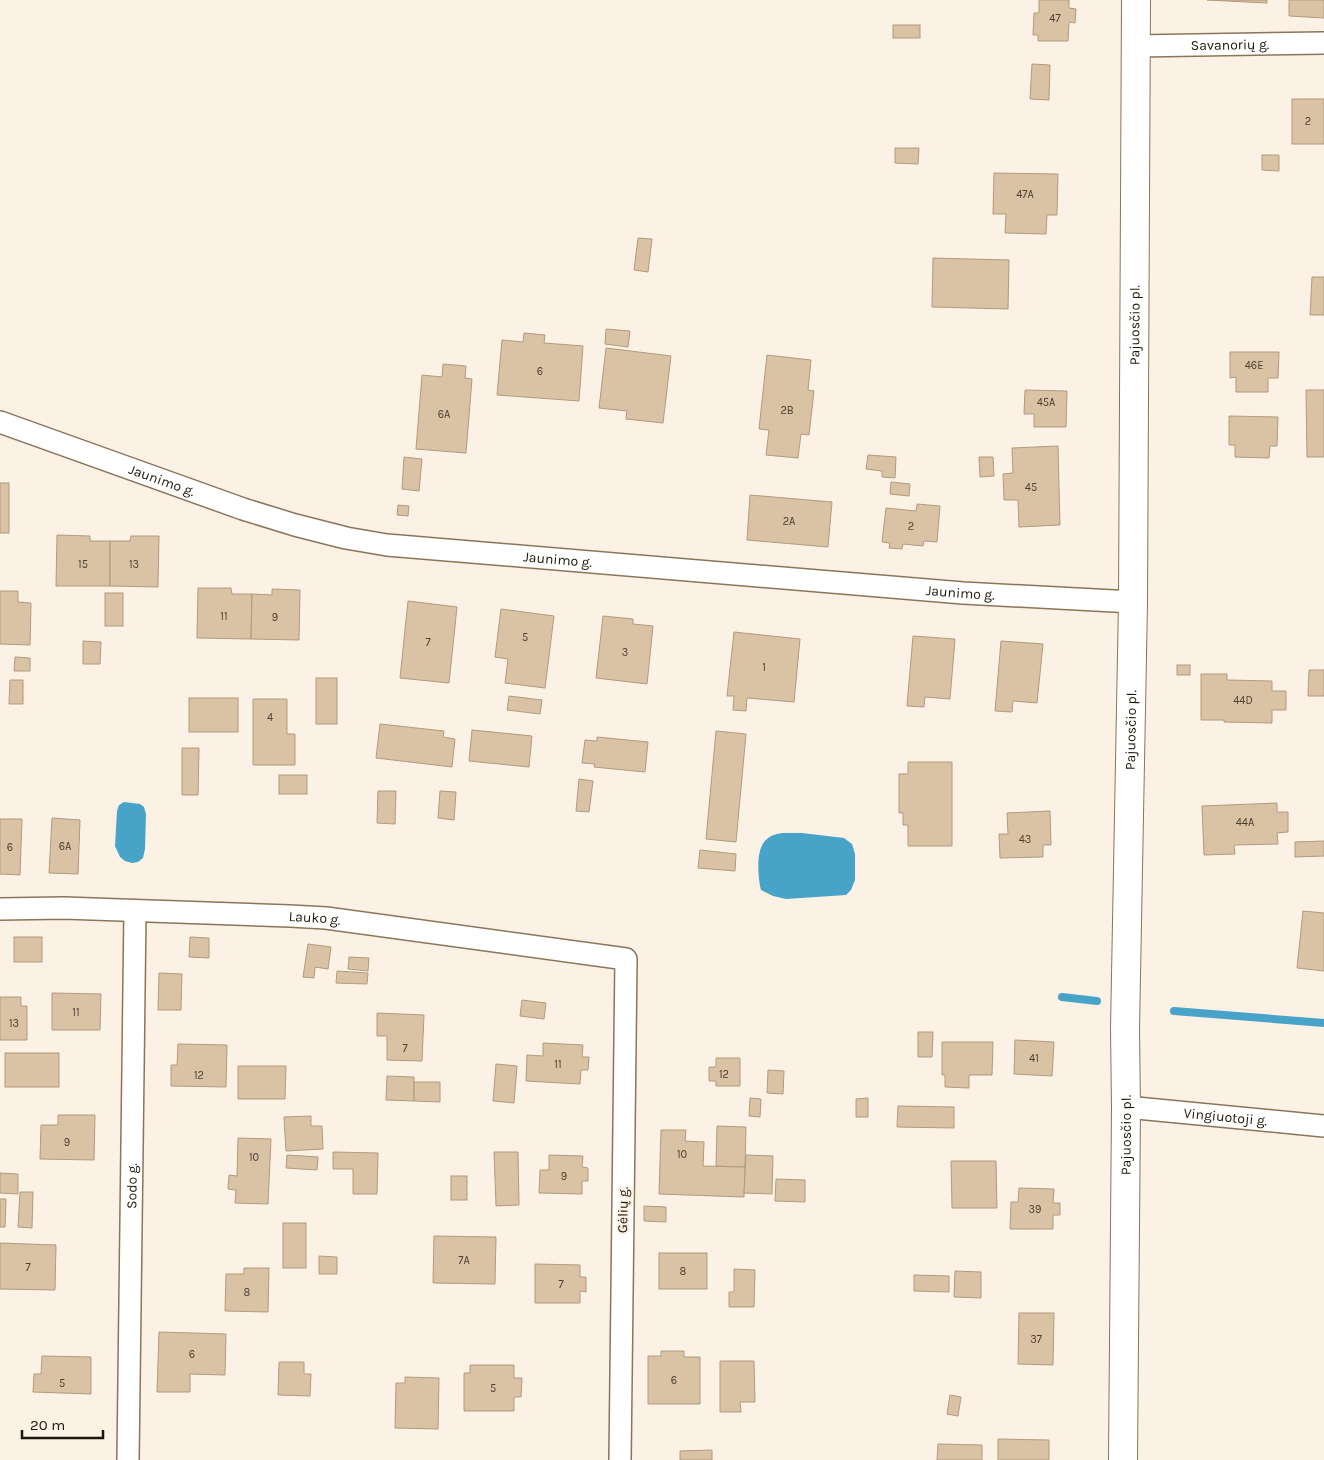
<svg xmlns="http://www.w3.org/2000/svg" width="1324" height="1460" font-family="Karla,sans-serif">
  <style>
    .water { fill: #47a4c8 }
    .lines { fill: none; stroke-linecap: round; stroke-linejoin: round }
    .stream { stroke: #47a4c8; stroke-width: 8 }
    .building { fill: #dac2a4; stroke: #b29b7e }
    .street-casing { stroke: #8b7559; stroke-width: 24 }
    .secondary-casing { stroke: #8b7559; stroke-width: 30 }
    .street { stroke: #fff; stroke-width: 21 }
    .secondary { stroke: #fff; stroke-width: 28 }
    .labels { text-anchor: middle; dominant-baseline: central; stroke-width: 4.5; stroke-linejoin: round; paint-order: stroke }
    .number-label { font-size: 11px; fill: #4c4030 }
    .street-label { font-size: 14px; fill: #1d150a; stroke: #fbf1e5 }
  </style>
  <rect width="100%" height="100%" fill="#fbf1e5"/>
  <g class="water">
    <polygon points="124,802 140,804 144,807 146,814 145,849 143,858 138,862 132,863 125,861 120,857 115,846 117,811 119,805"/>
    <path d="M782,833H802L844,838L852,844L855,854V880L851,890L846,895L786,899L773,896L761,890C758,878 755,848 767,839C771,835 777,834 782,833Z"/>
  </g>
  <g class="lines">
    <g class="stream">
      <polyline points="1062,997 1097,1001"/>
      <polyline points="1174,1011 1324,1023"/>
    </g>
  </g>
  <g class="building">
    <polygon points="1039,0 1069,0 1069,8 1076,9 1075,23 1069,22 1068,41 1038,41 1038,35 1033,35 1034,13 1039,13"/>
    <polygon points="1207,0 1267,0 1267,3"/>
    <polygon points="1289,0 1324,0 1324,18 1289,16"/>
    <rect x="893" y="25" width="27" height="13"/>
    <polygon points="1032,64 1050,65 1049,100 1030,99"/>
    <rect x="1292" y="99" width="32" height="45"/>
    <polygon points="895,148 919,148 918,164 895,163"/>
    <polygon points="1262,155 1279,155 1279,171 1262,170"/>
    <polygon points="994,173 1058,174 1057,215 1047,215 1046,234 1005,233 1006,214 993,214"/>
    <polygon points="638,238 652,239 648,272 634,270"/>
    <polygon points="933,258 1009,260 1008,309 932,307"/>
    <polygon points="1312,277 1324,277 1324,315 1310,315"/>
    <polygon points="606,329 630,331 628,347 605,344"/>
    <polygon points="524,333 545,335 544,343 583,346 579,401 497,395 502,340 523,342"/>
    <polygon points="606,348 671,356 663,423 626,419 627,411 599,408"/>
    <polygon points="1230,352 1279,352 1278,378 1268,378 1268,392 1236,392 1236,377 1230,378"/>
    <polygon points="767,355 811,360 808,390 814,391 809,435 801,434 798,458 766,455 769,430 759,429"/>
    <polygon points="443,364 466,366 465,378 472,379 466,453 416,449 422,375 442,377"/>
    <polygon points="1025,390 1067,391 1066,427 1034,427 1034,414 1024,414"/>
    <polygon points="1306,390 1324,390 1324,457 1307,457"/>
    <polygon points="1229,416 1278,417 1277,446 1270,446 1269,458 1235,457 1235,445 1229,445"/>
    <polygon points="1058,446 1060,525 1019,527 1018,500 1004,500 1003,474 1013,473 1012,448"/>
    <polygon points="868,455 896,457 895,478 882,477 882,471 866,469"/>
    <polygon points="404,457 422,459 419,491 402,489"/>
    <polygon points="979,457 993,457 994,476 980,477"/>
    <polygon points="891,482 910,484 909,496 890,494"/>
    <rect x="0" y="483" width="9" height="50"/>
    <polygon points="750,495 832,502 828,547 747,540"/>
    <polygon points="917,504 940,506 937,542 924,541 923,546 903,544 902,549 889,548 890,543 882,542 886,508 916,511"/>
    <polygon points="398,505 409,506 408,516 397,515"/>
    <polygon points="57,535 90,536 90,541 110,541 110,586 56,586"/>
    <polygon points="131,536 159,536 158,587 110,586 110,541 130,541"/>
    <polygon points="198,588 231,588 232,594 252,594 251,639 197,638"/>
    <polygon points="272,589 300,590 299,640 251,639 252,594 272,595"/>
    <polygon points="0,591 18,591 18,602 31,603 30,645 0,644"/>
    <rect x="105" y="593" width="18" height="33"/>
    <polygon points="408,601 457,607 449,683 400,678"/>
    <polygon points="501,609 554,616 545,688 505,683 508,659 495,657"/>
    <polygon points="603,616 633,619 633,624 653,626 647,684 596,678"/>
    <polygon points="734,632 800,639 794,702 747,698 746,711 733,710 734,696 727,696"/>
    <polygon points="913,636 955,639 950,699 925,697 924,707 907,706"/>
    <polygon points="83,641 101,642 100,664 83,664"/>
    <polygon points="1001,641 1043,644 1037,703 1013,701 1012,712 995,711"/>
    <polygon points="15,657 30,658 30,671 14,671"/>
    <rect x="1177" y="665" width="13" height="10"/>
    <polygon points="1309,670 1324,670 1324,696 1308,696"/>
    <polygon points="1201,674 1227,674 1227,680 1272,681 1272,691 1286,691 1286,710 1272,710 1272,723 1224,722 1224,720 1201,720"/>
    <rect x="316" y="678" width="21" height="46"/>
    <polygon points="10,680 23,680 23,704 9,704"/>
    <polygon points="509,696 542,700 540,714 507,710"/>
    <rect x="189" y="698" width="49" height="34"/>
    <polygon points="253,699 287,699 287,734 295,734 295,765 253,765"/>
    <polygon points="380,724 444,731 443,737 455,739 452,767 376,758"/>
    <polygon points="472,730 532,736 529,767 469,761"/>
    <polygon points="716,731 746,734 736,842 706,839"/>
    <polygon points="597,737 648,742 645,772 594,767 595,764 582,763 585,740 597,741"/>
    <polygon points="182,748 199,748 198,795 182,795"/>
    <polygon points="908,762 952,762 952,846 908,846 908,825 903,825 903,813 899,813 899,774 908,774"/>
    <rect x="279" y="775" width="28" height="19"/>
    <polygon points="579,779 593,781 589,812 576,811"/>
    <polygon points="378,791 396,791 395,824 377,823"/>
    <polygon points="440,791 456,792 454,820 438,818"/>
    <polygon points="1277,803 1277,812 1288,812 1288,832 1277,833 1278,844 1234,845 1235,854 1204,855 1202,806"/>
    <polygon points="1050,811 1051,845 1043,845 1043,857 1000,858 999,834 1008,834 1007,813"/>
    <polygon points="52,818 80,820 78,874 49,873"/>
    <polygon points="0,819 22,819 20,875 0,874"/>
    <polygon points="1324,841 1324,856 1295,857 1295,842"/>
    <polygon points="700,850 736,854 735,871 698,868"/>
    <polygon points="1303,911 1324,913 1324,971 1297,968"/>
    <rect x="14" y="937" width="28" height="25"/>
    <polygon points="190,937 209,938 209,958 189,957"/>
    <polygon points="308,944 331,947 328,969 315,967 314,978 303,977"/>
    <polygon points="349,957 369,958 368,971 348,969"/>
    <polygon points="337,971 368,973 367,984 336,983"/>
    <polygon points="159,973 182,974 181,1010 158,1010"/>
    <polygon points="52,993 101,994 100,1030 52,1030"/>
    <polygon points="0,997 21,997 21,1006 27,1006 27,1040 0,1040"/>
    <polygon points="522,1000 546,1003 544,1019 520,1016"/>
    <polygon points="377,1013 424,1015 422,1061 387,1060 387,1036 377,1036"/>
    <polygon points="918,1032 933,1032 932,1057 918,1057"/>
    <polygon points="1015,1040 1054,1042 1052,1076 1014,1074"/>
    <polygon points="942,1042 993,1042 992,1075 969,1075 969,1088 945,1087 945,1075 942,1075"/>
    <polygon points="543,1043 583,1045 582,1057 589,1057 588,1070 581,1070 580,1084 526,1081 527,1055 543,1056"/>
    <polygon points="178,1044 227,1045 226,1087 171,1086 171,1065 177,1065"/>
    <rect x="5" y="1053" width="54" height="34"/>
    <polygon points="716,1058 740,1058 740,1086 716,1086 716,1081 709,1081 709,1067 716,1067"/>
    <polygon points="496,1064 517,1066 514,1103 493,1101"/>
    <polygon points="238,1066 286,1066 285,1099 238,1099"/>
    <polygon points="768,1070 784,1071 783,1094 767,1093"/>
    <polygon points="387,1076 414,1077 414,1101 386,1100"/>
    <polygon points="414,1082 440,1082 440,1102 414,1101"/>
    <polygon points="750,1098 761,1099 760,1117 749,1116"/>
    <polygon points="868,1098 868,1117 856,1117 856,1099"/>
    <polygon points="898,1106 954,1107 954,1128 897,1127"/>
    <polygon points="58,1115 95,1115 94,1160 40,1159 41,1125 58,1125"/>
    <polygon points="311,1116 311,1126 322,1126 323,1149 286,1151 284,1117"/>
    <polygon points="717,1126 746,1127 745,1167 716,1166"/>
    <polygon points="661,1130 686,1130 685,1141 704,1142 703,1166 745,1167 744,1197 659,1194"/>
    <polygon points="238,1138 271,1139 268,1204 235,1203 236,1190 228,1189 229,1175 237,1176"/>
    <polygon points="333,1152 378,1153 377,1194 353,1194 353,1169 333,1169"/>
    <polygon points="494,1152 518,1152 519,1205 496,1206"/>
    <polygon points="287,1155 318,1157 317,1170 286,1168"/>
    <polygon points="549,1155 583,1156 582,1167 588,1168 588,1181 582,1181 582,1194 539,1193 540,1170 549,1170"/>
    <polygon points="746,1155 773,1156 772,1194 744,1193"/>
    <polygon points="951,1161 996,1161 997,1208 952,1208"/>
    <polygon points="0,1173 18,1174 18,1194 0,1193"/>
    <rect x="451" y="1176" width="16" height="24"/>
    <polygon points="776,1179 805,1180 805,1202 775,1201"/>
    <polygon points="1019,1188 1054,1189 1053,1203 1060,1203 1060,1215 1053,1215 1053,1229 1010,1229 1011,1202 1018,1202"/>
    <polygon points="20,1192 33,1192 32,1228 18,1227"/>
    <polygon points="0,1199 6,1199 5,1227 0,1227"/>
    <polygon points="644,1206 666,1207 666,1222 644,1221"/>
    <rect x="283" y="1223" width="23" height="45"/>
    <polygon points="434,1236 496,1237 495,1284 433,1283"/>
    <polygon points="0,1243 56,1245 55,1290 0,1289"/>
    <rect x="659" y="1253" width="48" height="36"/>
    <polygon points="319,1256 337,1257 337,1274 319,1274"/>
    <polygon points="535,1264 580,1265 580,1277 586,1277 586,1292 580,1291 580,1303 535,1303"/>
    <polygon points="244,1268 269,1268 268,1312 225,1311 226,1274 244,1274"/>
    <polygon points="734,1269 755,1270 754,1307 729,1307 729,1292 734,1292"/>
    <polygon points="955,1271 981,1272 981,1298 954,1297"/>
    <polygon points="914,1275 949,1276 949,1292 914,1291"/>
    <polygon points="1019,1313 1054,1313 1053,1365 1018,1364"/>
    <polygon points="159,1332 226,1334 225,1375 190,1374 190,1392 157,1392"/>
    <polygon points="661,1351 684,1351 684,1357 700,1357 700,1404 648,1404 648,1356 661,1356"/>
    <polygon points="42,1356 91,1357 91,1394 33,1392 34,1374 41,1374"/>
    <polygon points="720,1361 754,1361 755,1402 740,1402 741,1412 720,1412"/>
    <polygon points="279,1362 304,1362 304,1374 311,1374 310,1396 278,1395"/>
    <polygon points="470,1365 514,1365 514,1378 522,1378 521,1397 514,1397 514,1411 464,1411 464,1373 470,1373"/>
    <polygon points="405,1377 439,1378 438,1429 395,1428 396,1383 405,1383"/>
    <polygon points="950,1395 961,1397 958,1416 947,1414"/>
    <polygon points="998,1439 1049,1440 1049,1460 998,1460"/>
    <polygon points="938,1444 982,1445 982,1460 937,1460"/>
    <polygon points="712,1450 712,1460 680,1460 680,1451"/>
  </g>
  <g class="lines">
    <defs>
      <g id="street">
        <path id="s1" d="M1136,46L1324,43"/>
        <path id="s2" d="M0,422L243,509L295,525L346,538L387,545L963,593L1133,602"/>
        <path id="s3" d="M0,909L64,908L290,916L326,918L626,959L620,1460"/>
        <path id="s4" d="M1126,1107L1324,1126"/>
        <path id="s5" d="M128,1460L135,911"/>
      </g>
      <g id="secondary">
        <path id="s6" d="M1123,1460L1126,1107L1125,1029L1133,602L1136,0"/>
      </g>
    </defs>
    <use href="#street" class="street-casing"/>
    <use href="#secondary" class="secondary-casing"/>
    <use href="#street" class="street"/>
    <use href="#secondary" class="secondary"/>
  </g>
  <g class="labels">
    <g class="number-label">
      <text x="1055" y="18">47</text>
      <text x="1308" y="121">2</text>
      <text x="1025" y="194">47A</text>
      <text x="1254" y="365">46E</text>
      <text x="540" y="371">6</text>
      <text x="1046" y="402">45A</text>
      <text x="787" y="410">2B</text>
      <text x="444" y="414">6A</text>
      <text x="1031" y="487">45</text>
      <text x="789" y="521">2A</text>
      <text x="911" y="526">2</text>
      <text x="83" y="564">15</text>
      <text x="134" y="564">13</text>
      <text x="224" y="616">11</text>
      <text x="275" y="617">9</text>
      <text x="525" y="637">5</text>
      <text x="428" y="642">7</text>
      <text x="625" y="652">3</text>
      <text x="764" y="667">1</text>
      <text x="1243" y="700">44D</text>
      <text x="270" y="717">4</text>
      <text x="1245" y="822">44A</text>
      <text x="1025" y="839">43</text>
      <text x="65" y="846">6A</text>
      <text x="10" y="847">6</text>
      <text x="76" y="1012">11</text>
      <text x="14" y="1023">13</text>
      <text x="405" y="1048">7</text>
      <text x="1034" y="1058">41</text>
      <text x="558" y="1064">11</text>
      <text x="724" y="1074">12</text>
      <text x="199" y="1075">12</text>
      <text x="67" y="1142">9</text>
      <text x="682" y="1154">10</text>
      <text x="254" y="1157">10</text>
      <text x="564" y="1176">9</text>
      <text x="1035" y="1209">39</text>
      <text x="464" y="1260">7A</text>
      <text x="28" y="1267">7</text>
      <text x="683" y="1271">8</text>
      <text x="561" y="1284">7</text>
      <text x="247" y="1292">8</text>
      <text x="1036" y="1339">37</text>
      <text x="192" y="1354">6</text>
      <text x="674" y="1380">6</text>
      <text x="62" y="1383">5</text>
      <text x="493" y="1388">5</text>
    </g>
    <g class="street-label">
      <text stroke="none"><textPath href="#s1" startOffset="94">Savanorių g.</textPath></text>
      <text stroke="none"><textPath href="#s6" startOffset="1135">Pajuosčio pl.</textPath></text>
      <text stroke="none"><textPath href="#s2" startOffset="172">Jaunimo g.</textPath></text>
      <text stroke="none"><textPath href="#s2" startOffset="578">Jaunimo g.</textPath></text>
      <text stroke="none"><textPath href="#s2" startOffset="982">Jaunimo g.</textPath></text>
      <text stroke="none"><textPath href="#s6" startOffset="730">Pajuosčio pl.</textPath></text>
      <text stroke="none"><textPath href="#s3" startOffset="315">Lauko g.</textPath></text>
      <text stroke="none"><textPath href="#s4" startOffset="100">Vingiuotoji g.</textPath></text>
      <text stroke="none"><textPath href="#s6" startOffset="325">Pajuosčio pl.</textPath></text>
      <text stroke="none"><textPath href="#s5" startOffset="274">Sodo g.</textPath></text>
      <text transform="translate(623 1210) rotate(-89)">Gėlių g.</text>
    </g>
  </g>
  <path d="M22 1430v8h81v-8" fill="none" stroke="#1d150a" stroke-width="2.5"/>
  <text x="30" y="1430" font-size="15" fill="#1d150a" stroke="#fbf1e5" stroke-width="4" paint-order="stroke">20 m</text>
</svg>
